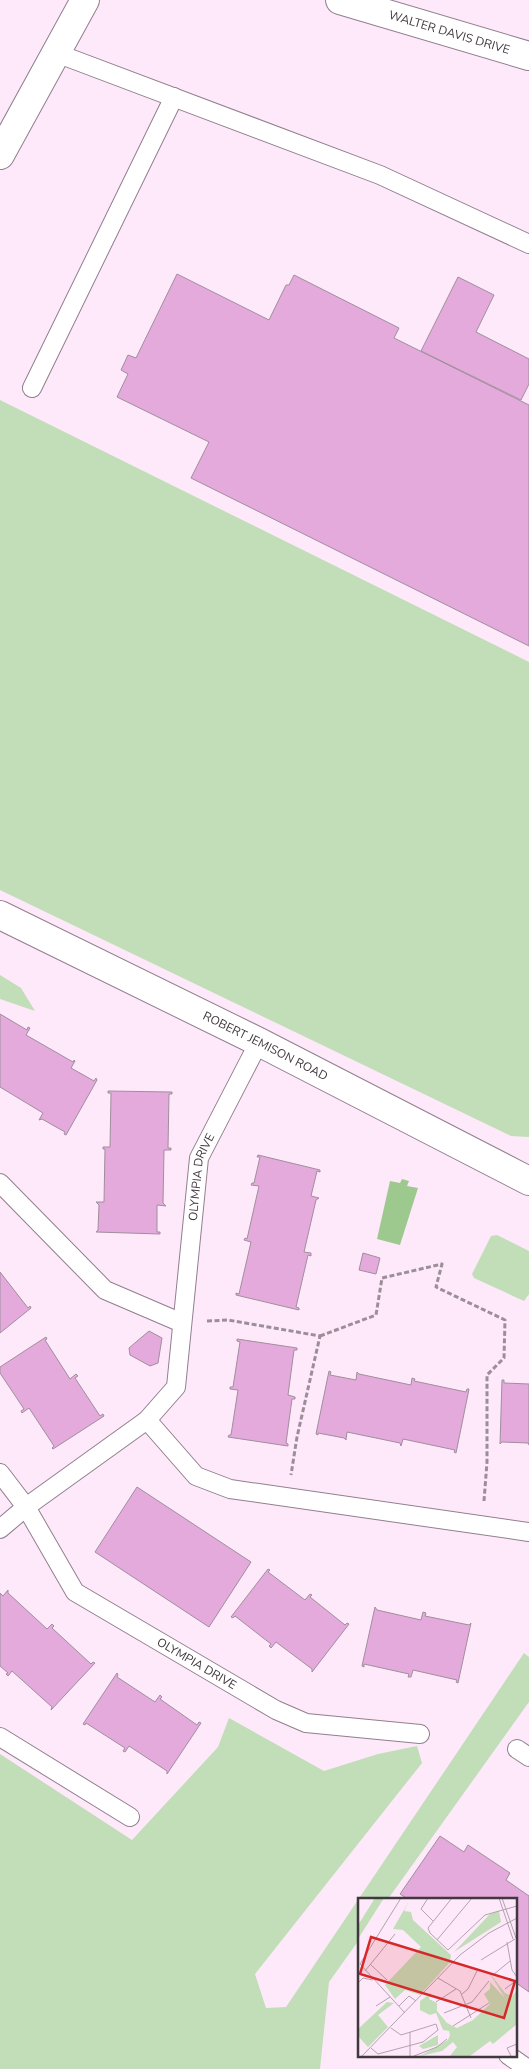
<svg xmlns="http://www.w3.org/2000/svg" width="529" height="2069" font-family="'Nunito Sans',sans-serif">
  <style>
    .green { fill: #c1deb8 }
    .water { fill: #9dc98f }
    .building { fill: #e4aadc; stroke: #a08e9d }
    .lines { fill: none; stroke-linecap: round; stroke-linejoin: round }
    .service-casing { stroke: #917f8e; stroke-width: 20 }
    .minor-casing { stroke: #917f8e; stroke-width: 30 }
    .path { stroke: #9c8e99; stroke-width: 3; stroke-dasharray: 5 2.5; stroke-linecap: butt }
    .service { stroke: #fff; stroke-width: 18 }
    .minor { stroke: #fff; stroke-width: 28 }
    .labels { text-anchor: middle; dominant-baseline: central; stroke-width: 5; stroke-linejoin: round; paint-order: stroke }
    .street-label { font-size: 12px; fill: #40383e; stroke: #fefefe }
    .inset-road { fill: none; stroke: #b2a2af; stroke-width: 1 }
    .view { fill: #d62828; fill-opacity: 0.15; stroke: #d62828; stroke-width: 2.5 }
    .inset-edge { fill: none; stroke: #40383e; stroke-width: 2.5 }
  </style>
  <rect width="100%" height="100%" fill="#fee9fa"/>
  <g class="green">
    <polygon points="0,400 529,662 529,1137 511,1136 0,890"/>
    <polygon points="0,975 21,988 35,1011 0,999"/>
    <polygon points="497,1235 529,1251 529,1294 524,1301 474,1278 472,1274 491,1236"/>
    <polygon points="524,1653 529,1657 529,1702 388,1899 359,1899 359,1940 329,1982 320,2069 0,2069 0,1754 132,1840 218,1747 229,1718 324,1771 378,1754 417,1746 422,1763 255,1974 266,2008 286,2007"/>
  </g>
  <polygon class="water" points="402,1179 409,1181 407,1186 418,1188 400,1245 377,1239 390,1181 400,1183"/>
  <g class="building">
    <polygon points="177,274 269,320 286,285 289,285 294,275 399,328 394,338 529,405 529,646 191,478 209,442 117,397 128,374 121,370 128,355 136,358"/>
    <polygon points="458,277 494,295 476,332 529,359 529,384 521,400 421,351"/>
    <polygon points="0,1014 27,1030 28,1027 30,1028 26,1035 73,1062 74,1060 75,1061 71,1068 94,1081 96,1078 97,1080 66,1135 64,1134 65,1132 42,1119 39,1120 43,1113 0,1087"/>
    <polygon points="108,1091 172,1092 172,1094 169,1094 168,1148 171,1148 171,1150 164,1150 163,1203 166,1206 157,1205 157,1232 160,1232 160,1234 96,1232 98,1230 99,1205 96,1202 104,1202 105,1149 103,1149 103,1147 110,1147 111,1093 108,1093"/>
    <polygon points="258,1155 320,1170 320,1172 317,1171 311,1196 319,1198 316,1200 304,1252 311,1253 311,1256 308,1255 296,1307 299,1308 299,1310 236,1295 236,1293 239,1294 251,1242 244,1240 245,1238 247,1239 259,1186 251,1185 252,1183 254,1183 260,1157 257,1157"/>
    <polygon points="363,1253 380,1258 376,1274 359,1270"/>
    <polygon points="0,1272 28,1308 30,1306 31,1308 0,1333"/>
    <polygon points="149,1331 162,1338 158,1363 150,1366 130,1355 129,1348"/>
    <polygon points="46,1337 47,1339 45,1340 70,1379 76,1374 78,1376 75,1378 100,1416 103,1414 104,1416 53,1449 52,1448 54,1446 29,1408 22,1413 21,1411 24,1409 0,1373 0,1367"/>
    <polygon points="237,1339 297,1348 297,1350 294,1350 288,1395 295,1397 295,1399 292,1399 286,1443 288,1444 288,1446 228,1437 229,1435 231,1435 238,1390 230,1389 230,1387 233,1387 240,1342 237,1341"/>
    <polygon points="329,1371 331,1372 330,1375 356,1380 357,1372 359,1374 411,1385 412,1378 415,1379 414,1381 466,1392 467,1389 469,1389 456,1453 454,1452 455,1450 403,1439 401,1446 400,1443 347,1432 346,1440 344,1438 318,1433 318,1435 316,1434"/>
    <polygon points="502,1380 504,1380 504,1383 529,1384 529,1445 528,1443 502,1442 500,1444"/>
    <polygon points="137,1487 251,1562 209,1627 95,1552"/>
    <polygon points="268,1569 270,1570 268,1572 305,1600 310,1594 312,1595 310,1597 345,1625 347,1623 349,1624 312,1672 312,1669 276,1642 271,1648 269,1646 271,1644 235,1616 233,1618 231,1617"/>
    <polygon points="8,1590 8,1593 47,1629 52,1624 54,1626 52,1628 91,1664 93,1662 95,1663 51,1710 52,1707 12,1671 8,1676 6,1674 8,1673 0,1666 0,1593 3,1596"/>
    <polygon points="375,1607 377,1610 421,1620 423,1612 426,1613 425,1616 469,1625 471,1623 458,1683 456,1682 457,1680 413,1670 411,1677 408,1677 409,1674 364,1664 364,1667 362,1666"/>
    <polygon points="117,1673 118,1675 117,1677 155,1702 160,1695 162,1697 160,1699 197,1725 199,1722 201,1723 167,1774 167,1771 129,1746 125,1752 123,1751 125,1748 86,1723 85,1725 83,1724"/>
    <polygon points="440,1836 464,1852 468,1845 510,1873 506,1880 529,1896 529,1992 515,1982 515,1899 408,1899 400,1894"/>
  </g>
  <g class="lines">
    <defs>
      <g id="service">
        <polyline points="56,53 380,175 529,244"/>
        <polyline points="32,388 174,97"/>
        <polyline points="0,1183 105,1290 182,1323"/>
        <polyline points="147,1420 196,1476 230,1489 529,1532"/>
        <path id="s1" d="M0,1473L26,1507L75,1592L276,1710L306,1723L420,1734"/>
        <path id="s2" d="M0,1529L26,1507L147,1420L176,1387L199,1158L259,1042"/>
        <polyline points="0,1737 130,1817"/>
        <polyline points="517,1749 529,1757"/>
        <polyline points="508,2055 528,2069"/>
      </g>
      <g id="minor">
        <path id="s3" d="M340,0L529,56"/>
        <polyline points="0,155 85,0"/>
        <path id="s4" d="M0,915L259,1042L529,1181"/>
      </g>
    </defs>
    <use href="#service" class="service-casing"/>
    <use href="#minor" class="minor-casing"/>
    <g class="path">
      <polyline points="207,1321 228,1320 320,1336 297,1437 291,1475"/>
      <polyline points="320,1336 376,1315 382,1278 442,1264 436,1287 505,1320 504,1358 487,1375 487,1462 484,1501"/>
    </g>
    <use href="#service" class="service"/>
    <use href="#minor" class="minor"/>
  </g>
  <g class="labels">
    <g class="street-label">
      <text stroke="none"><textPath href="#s3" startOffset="114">WALTER DAVIS DRIVE</textPath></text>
      <text stroke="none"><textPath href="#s4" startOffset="296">ROBERT JEMISON ROAD</textPath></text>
      <text stroke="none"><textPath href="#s2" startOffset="439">OLYMPIA DRIVE</textPath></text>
      <text stroke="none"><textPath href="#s1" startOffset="282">OLYMPIA DRIVE</textPath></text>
    </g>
  </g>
  <g transform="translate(358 1898)">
    <rect width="159" height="159" fill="#fee9fa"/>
    <path d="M17,0H26L0,41V27ZM51,3L46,13L53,14L55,22L93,57L92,64L62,97L47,92L37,101L27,87L63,49L45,32L35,31ZM141,13L143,24L96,54L132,16ZM130,73L147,95L154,98L159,92V126L135,146L132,143L112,158H92L99,149L95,144L84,153L62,158L90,142L92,137L91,133L85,132L78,115L72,117L62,112V103L73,95L71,101L79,105V113L89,125L99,130L115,122L132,106L126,96L132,91V84L147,100ZM29,104L36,105L20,117L30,129L10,149L0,138V131ZM80,137V147L65,151L61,148Z" fill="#c1deb8"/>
    <path class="inset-road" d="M43,0L2,66L47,115M70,0L63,11L75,23M94,0L70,30L72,35L90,52L127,17L159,8M141,0L155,41M144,0L158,40M79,42L114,0M149,44L154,72L159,79M123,62L157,41M12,66L29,82M7,73L37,36M135,77L152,63M80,80L102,93L113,120M0,85L5,80L15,82M147,91L159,82M104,96L110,91L120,71M78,104L98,91M18,108L32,99M41,108L51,98L58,103M86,115L114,104L131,83M95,128L131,105M52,134V158M13,150L20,156L65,144L80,132L78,126L43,137L33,130M4,158L102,57L131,35L159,20M56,158L79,149L89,141M153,158L149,150L159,146"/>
    <path class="view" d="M13,39L157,83L146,120L2,76Z"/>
    <rect width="159" height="159" class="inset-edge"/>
  </g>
</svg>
